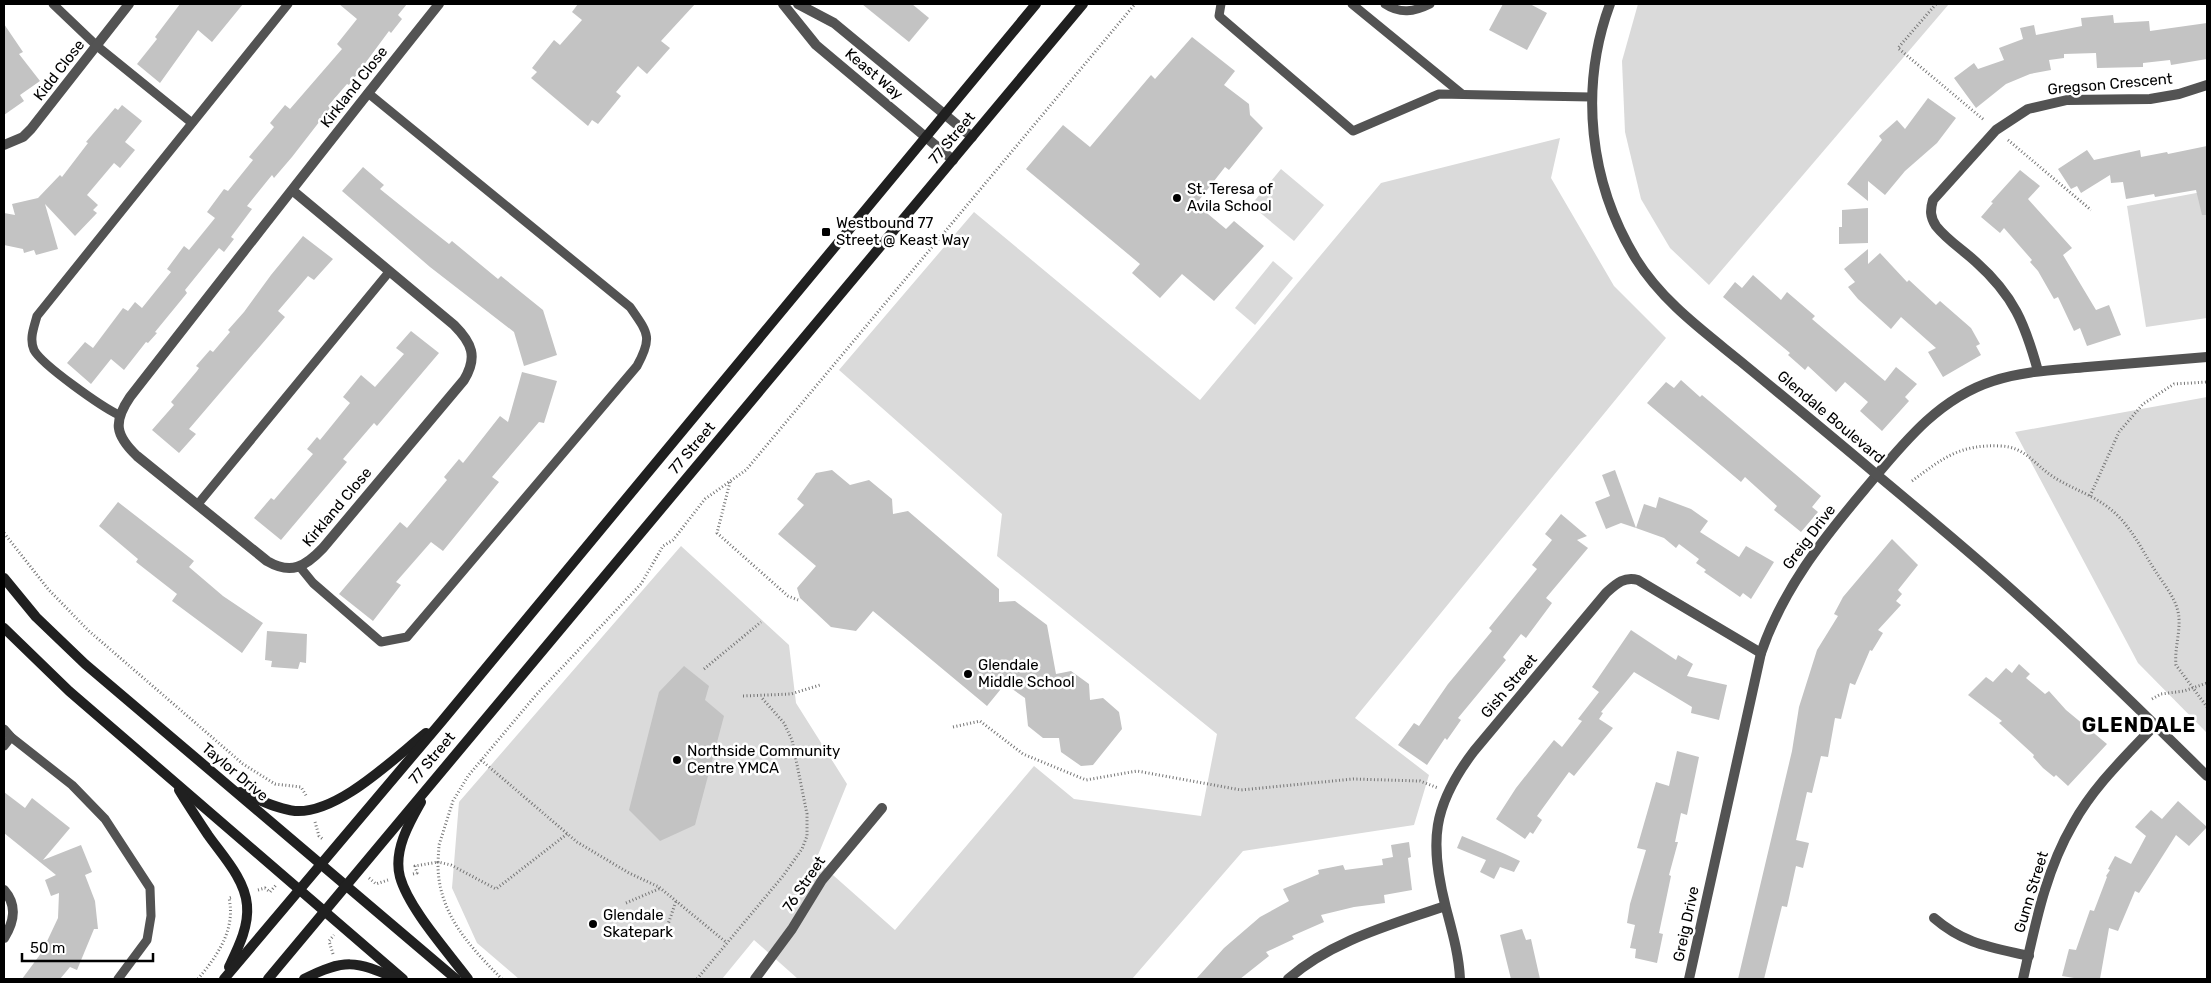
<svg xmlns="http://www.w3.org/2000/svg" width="2211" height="983" font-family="Rubik,sans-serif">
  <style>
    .green { fill: #dadada }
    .building { fill: #c3c3c3 }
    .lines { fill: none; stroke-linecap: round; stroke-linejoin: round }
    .path { stroke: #757575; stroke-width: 3; stroke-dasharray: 1 2.5; stroke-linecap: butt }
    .service { stroke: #535353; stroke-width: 9 }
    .minor { stroke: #535353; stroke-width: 10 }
    .tertiary { stroke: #535353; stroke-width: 10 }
    .secondary { stroke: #202020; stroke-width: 10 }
    .poi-dot { fill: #000; stroke: #fff; stroke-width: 2 }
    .labels { text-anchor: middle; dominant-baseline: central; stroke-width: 5; stroke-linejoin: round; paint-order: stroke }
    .street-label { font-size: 15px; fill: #000; stroke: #fff }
    .poi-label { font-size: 15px; fill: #000; stroke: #fff; text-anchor: start }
    .district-label { font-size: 20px; font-weight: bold; letter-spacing: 1px; fill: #000; stroke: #fff }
  </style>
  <rect width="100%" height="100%" fill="#fff"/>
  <g class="green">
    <polygon points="1638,4 1949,4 1709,285 1670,248 1641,199 1625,132 1622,61"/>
    <polygon points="1560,138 1551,178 1614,286 1666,338 1355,718 1429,775 1414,825 1243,851 1132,979 798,979 754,940 722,979 519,979 477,943 452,888 459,802 681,546 789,645 796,703 847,784 816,860 895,930 1034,766 1074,799 1201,816 1217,734 997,556 1002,514 839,370 974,212 1200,400 1381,183"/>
    <polygon points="1281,169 1324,205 1294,241 1251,205"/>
    <polygon points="2207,191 2207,318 2146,327 2127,206"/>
    <polygon points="1273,261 1293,278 1255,325 1235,308"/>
    <polygon points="2207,397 2207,733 2138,663 2015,432"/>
  </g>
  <g class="building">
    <polygon points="180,4 243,4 212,42 198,30 160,83 137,64 157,39 155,37"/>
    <polygon points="339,4 407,4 398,15 402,19 391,33 389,31 349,85 347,84 328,106 330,108 292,157 274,178 272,175 247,206 252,209 231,237 234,239 224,252 219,248 185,290 187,293 155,332 157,333 148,343 146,342 124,370 111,359 91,384 67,363 85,342 93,348 123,308 128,311 135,302 142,308 171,272 167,269 184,246 189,250 215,218 207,212 224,189 228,191 253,160 249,157 274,127 270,123 285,105 290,109 342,49 337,44 357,19"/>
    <polygon points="578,4 695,4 661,41 670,48 647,74 638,66 616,92 621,96 598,124 592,120 588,126 531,78 537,72 532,68 554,40 560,45 582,20 572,12"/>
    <polygon points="862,4 912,4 929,18 909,42"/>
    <polygon points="1503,4 1530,4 1547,13 1527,50 1489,30"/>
    <polygon points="2113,15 2114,23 2149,21 2150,31 2207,23 2207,59 2171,65 2170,60 2143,63 2143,67 2097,68 2096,53 2064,54 2064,58 2049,60 2051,70 2030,74 2006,84 1976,108 1954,78 1974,63 1978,69 2004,60 1999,48 2023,39 2020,28 2034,25 2036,35 2082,26 2081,18"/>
    <polygon points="4,24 23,52 19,54 40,81 20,95 24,101 4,115"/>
    <polygon points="1192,37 1235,71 1224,85 1249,104 1250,115 1263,128 1229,170 1225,167 1196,204 1226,229 1234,221 1264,246 1214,301 1182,274 1160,298 1132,273 1140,264 1026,169 1063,125 1090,147 1151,75 1155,79"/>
    <polygon points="1928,98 1956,118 1937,143 1905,171 1885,195 1868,181 1868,201 1847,184 1882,140 1879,136 1897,120 1905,129"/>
    <polygon points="122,105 142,121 125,142 135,150 120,168 114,163 87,195 98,205 93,210 97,213 75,236 45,204 58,249 36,255 34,250 24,253 23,249 4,245 4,213 15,215 12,204 38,198 60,175 62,177 88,143 86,142 115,108 118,110"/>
    <polygon points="2207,146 2207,215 2202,215 2196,190 2155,197 2154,194 2126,199 2123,182 2111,183 2110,175 2081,193 2077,186 2071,189 2058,169 2087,150 2094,160 2140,150 2141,157 2167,152 2168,154"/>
    <polygon points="363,167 384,185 380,189 416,218 449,244 452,241 498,279 501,276 543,310 557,355 524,366 514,332 430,267 342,191"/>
    <polygon points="2020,170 2040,186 2028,199 2072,248 2063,255 2096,310 2109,305 2121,335 2087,346 2080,328 2074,331 2058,297 2054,299 2038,271 2030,262 2032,260 2004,228 2000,233 1981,217 1993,203 1991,202"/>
    <polygon points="1868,208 1868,243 1839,244 1839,227 1842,227 1842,210"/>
    <polygon points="303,236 333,259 314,280 308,276 278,311 285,317 189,429 196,434 179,453 152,430 174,405 171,402 197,371 199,368 196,366 210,350 213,352 230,332 228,330 244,312 271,275"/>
    <polygon points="1868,249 1868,264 1880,253 1907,282 1909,280 1936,305 1940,301 1971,328 1980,344 1976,346 1981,355 1943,377 1928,352 1936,348 1901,317 1891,329 1858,299 1848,287 1855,282 1844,269"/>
    <polygon points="1753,275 1781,300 1787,292 1815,316 1812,319 1885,381 1896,367 1917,384 1905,397 1909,401 1882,431 1860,411 1868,402 1845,382 1836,392 1808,366 1805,370 1788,355 1790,353 1723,297 1735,282 1742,288"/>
    <polygon points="411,331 439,353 377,426 374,423 343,459 347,462 281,540 254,518 271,498 274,500 313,454 307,449 317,437 320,440 350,403 343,397 361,375 375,387 404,354 396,348"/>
    <polygon points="522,372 557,381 544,423 539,422 492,477 499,482 443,551 431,542 396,582 401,585 373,621 339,594 400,522 407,528 447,480 444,477 459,459 463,463 467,458 500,416 508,422"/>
    <polygon points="1681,380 1700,397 1702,395 1821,496 1812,507 1818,512 1801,532 1774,510 1777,506 1745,477 1741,482 1647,403 1666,382 1674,388"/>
    <polygon points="832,470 850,485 869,480 892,499 893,514 908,511 999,589 999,602 1015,601 1047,625 1056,674 1071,671 1089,684 1090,700 1103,698 1119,712 1122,729 1093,765 1081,766 1061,752 1059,738 1043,738 1028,726 1025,698 1005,684 987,706 873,611 856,631 831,627 800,598 797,588 816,566 778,534 804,505 797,499 816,473"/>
    <polygon points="1615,470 1636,528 1621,523 1606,529 1595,502 1610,496 1602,475"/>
    <polygon points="1659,497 1691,509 1708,521 1700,532 1739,557 1746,546 1774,562 1751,599 1743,593 1740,597 1704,572 1706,570 1696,563 1699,559 1679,544 1676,548 1664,538 1636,528 1644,504 1656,508"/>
    <polygon points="118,502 194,561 189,567 223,596 263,623 242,653 172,601 177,594 136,562 138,559 99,526"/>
    <polygon points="1561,514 1587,536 1577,540 1588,548 1546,598 1552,603 1526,638 1521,634 1503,657 1506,660 1458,718 1461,720 1447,740 1445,738 1427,765 1398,745 1414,723 1419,726 1448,684 1492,631 1489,628 1537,569 1532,565 1552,540 1545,534"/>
    <polygon points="1892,539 1918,565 1898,590 1902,594 1896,601 1901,605 1878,630 1883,633 1872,651 1870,650 1855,685 1850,683 1841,719 1835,718 1828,757 1821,756 1812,793 1807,792 1796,840 1809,843 1803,868 1796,866 1787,907 1782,906 1764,979 1738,979 1792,751 1799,707 1817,650 1838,616 1834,614 1843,597"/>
    <polygon points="1631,630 1676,660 1678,655 1693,664 1687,676 1727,685 1719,720 1691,713 1692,707 1634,672 1601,712 1603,713 1599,719 1613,728 1574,776 1569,772 1537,816 1542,820 1533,834 1530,832 1525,839 1496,819 1516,788 1554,740 1562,747 1582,721 1578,719 1599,692 1592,687"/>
    <polygon points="267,631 307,634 306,663 300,662 298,669 271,667 272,661 265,660"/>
    <polygon points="2019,664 2030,674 2026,678 2045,694 2049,691 2066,710 2107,744 2068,786 2056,775 2054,777 2043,768 2033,757 2034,755 1999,723 2002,721 1968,695 1986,677 1993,682 2006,668 2012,673"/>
    <polygon points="684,666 709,686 705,700 724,716 695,825 660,841 629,810 659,692"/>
    <polygon points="1677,751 1699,757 1687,815 1681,813 1675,842 1678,842 1669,875 1671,876 1659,933 1663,934 1657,963 1635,958 1636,949 1630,948 1635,925 1627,923 1630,904 1646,850 1637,848 1656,782 1669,786"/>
    <polygon points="4,792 25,808 32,798 70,828 43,860 81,845 92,872 85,875 95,901 98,929 94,929 77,970 70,967 60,979 22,979 42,952 58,918 59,893 51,896 45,880 56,875 4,833"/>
    <polygon points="2178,801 2207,827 2189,846 2176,835 2139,893 2135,891 2118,931 2109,928 2100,979 2080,979 2062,976 2069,949 2076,950 2090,910 2094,911 2107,877 2106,876 2110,870 2108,869 2115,856 2131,864 2146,836 2135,827 2151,810 2162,819"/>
    <polygon points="1462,836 1505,854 1520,861 1514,872 1500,867 1494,879 1480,872 1486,860 1457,848"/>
    <polygon points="1409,842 1411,857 1408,858 1412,890 1384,895 1385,903 1354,907 1321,915 1324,922 1292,936 1294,939 1266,952 1269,956 1240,979 1196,979 1224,948 1260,917 1289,901 1283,889 1319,874 1318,870 1343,865 1345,870 1383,865 1382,859 1393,857 1391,845"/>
    <polygon points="1522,929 1526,940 1531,939 1540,979 1511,979 1500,935"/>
  </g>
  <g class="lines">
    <g class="path">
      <polyline points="1936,4 1898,48 1984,120"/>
      <polyline points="2008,140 2091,210"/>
      <path d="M1912,481C1943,458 1960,444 2001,446C2025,447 2034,464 2052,476C2070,488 2091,494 2109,508C2131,525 2141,549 2156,572C2163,583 2173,595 2177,608C2183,626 2174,646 2176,665L2207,707"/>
      <polyline points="730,482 717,533 788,596 798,600"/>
      <polyline points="2090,496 2119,432 2143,404 2174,384 2207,382"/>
      <polyline points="4,533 48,589 89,631 243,764 275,784 301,787 307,797"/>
      <polyline points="704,669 761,622"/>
      <polyline points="743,696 791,694 820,685"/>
      <polyline points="2152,699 2161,694 2184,691 2207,683"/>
      <polyline points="953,727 980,721 1023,754 1086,780 1137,771 1241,790 1353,779 1420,781 1438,788"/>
      <polyline points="481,760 577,842 629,873 659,887 727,943"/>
      <polyline points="315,822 319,836 324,840"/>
      <polyline points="567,834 496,889 451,865 438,862 439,845 453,801 468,776 536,695 641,584 663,546 673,540 705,499 746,470 1135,4"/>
      <path d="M413,874L417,873L415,866L438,862C437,912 469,946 502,979"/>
      <polyline points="369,878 376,884 388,880"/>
      <polyline points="258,890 265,888 270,892 276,885"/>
      <polyline points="626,903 661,888"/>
      <polyline points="663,939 676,901"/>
      <polyline points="333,954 329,941 334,935"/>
      <path d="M198,979C217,956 236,930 229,898L232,897"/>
      <polyline points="697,979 783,876 802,849 807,836 807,814 792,740 784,723 761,697"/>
    </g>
    <g class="service">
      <polyline points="53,4 97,46 192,123"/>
      <polyline points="1221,4 1219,16 1353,131 1439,94 1591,97"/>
      <polyline points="1352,4 1462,94"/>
      <path d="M1385,4C1400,14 1414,12 1430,4"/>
      <path d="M119,415C102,407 42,365 34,350C29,339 34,327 37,316L288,4"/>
      <polyline points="198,504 389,272"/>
      <path d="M300,567L313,583L381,642L407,637L637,366C653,337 648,333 630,307L368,93"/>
      <polyline points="4,729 11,737 72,785 105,819 150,888 151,916 147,940 118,979"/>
      <polyline points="4,746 11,737"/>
    </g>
    <g class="minor">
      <polyline points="4,145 23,137 31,129 129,4"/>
      <path d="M292,190L454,325C472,343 478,357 464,380L323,548C305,567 291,575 267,561L137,456C115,435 113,422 130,397C233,265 335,134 439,4"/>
      <path d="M2038,371C2025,324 2014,296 1976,262C1963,250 1947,240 1936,226C1930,217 1930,210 1933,200L1996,130L2028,109L2067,100L2150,99L2179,94L2207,85"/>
      <path d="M4,890C18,906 14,922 4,938"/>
      <path d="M1934,918C1964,944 1990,947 2029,956"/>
      <polyline points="755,979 792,929 822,880 882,808"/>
      <path d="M1288,979C1333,940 1391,925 1445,906"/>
      <path d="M1460,979C1459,955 1452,931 1446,908C1429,842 1432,806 1474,751L1606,593C1616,584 1624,576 1638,580L1761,653"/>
      <path d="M1689,979L1761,653C1783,589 1822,540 1865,489C1902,445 1937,399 1993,381C2023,371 2055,370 2087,367C2127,364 2167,360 2207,357"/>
      <path d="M2023,979C2035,926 2045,872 2073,824C2094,786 2125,757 2155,725"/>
    </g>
    <g class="tertiary">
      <polyline points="783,4 816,45 953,160"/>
      <polyline points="798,4 834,23 972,137"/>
      <path d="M1610,4C1579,88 1589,182 1636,259C1662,301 1702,330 1740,361C1785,398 1831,436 1876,474C1925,515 1975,556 2022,599C2086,656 2146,716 2207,776"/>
    </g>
    <g class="secondary">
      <polyline points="4,578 36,617 85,664 456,979"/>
      <polyline points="4,628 69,691 403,979"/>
      <path d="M179,790C188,805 198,820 208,835C222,855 245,879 247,905C249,927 238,948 229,967"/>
      <path d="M240,792C258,799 276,809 295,811C338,814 393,759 426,733"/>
      <path d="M421,802C409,823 393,851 400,877C409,909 448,952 468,979"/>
      <polyline points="224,979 442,721 1036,4"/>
      <polyline points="268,979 1083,4"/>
      <path d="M304,979C343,959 357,960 396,979"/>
    </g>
  </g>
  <g class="poi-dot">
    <circle cx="1177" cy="198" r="5"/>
    <rect x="821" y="227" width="10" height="10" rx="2.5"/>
    <circle cx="968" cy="674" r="5"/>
    <circle cx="677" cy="760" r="5"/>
    <circle cx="593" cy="924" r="5"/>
  </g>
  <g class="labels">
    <g class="street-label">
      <text transform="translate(59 70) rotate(-52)">Kidd Close</text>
      <text transform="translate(874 74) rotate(40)">Keast Way</text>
      <text transform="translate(2110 84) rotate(-5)">Gregson Crescent</text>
      <text transform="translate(354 87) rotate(-52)">Kirkland Close</text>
      <text transform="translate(952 138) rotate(-50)">77 Street</text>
      <text transform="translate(1831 417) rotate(40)">Glendale Boulevard</text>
      <text transform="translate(692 448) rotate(-50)">77 Street</text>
      <text transform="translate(337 507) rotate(-50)">Kirkland Close</text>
      <text transform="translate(1809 537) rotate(-53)">Greig Drive</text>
      <text transform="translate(1509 686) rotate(-50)">Gish Street</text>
      <text transform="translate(432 758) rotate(-50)">77 Street</text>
      <text transform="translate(235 772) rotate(40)">Taylor Drive</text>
      <text transform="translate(804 884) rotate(-56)">76 Street</text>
      <text transform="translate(2031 892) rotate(-73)">Gunn Street</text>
      <text transform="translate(1686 924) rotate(-78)">Greig Drive</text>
    </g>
    <g class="poi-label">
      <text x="1187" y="189">St. Teresa of<tspan x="1187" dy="17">Avila School</tspan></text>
      <text x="836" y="223">Westbound 77<tspan x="836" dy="17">Street @ Keast Way</tspan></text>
      <text x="978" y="665">Glendale<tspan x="978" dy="17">Middle School</tspan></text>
      <text x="687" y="751">Northside Community<tspan x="687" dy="17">Centre YMCA</tspan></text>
      <text x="603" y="915">Glendale<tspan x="603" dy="17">Skatepark</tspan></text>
    </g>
    <g class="district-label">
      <text x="2139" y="725">GLENDALE</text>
    </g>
  </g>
  <rect width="2211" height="983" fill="none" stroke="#000000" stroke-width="10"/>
  <path d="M22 953v8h131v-8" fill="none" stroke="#000000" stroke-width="2.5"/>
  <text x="30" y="953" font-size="15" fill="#000000" stroke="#ffffff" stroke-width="4" paint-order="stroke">50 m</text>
</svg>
